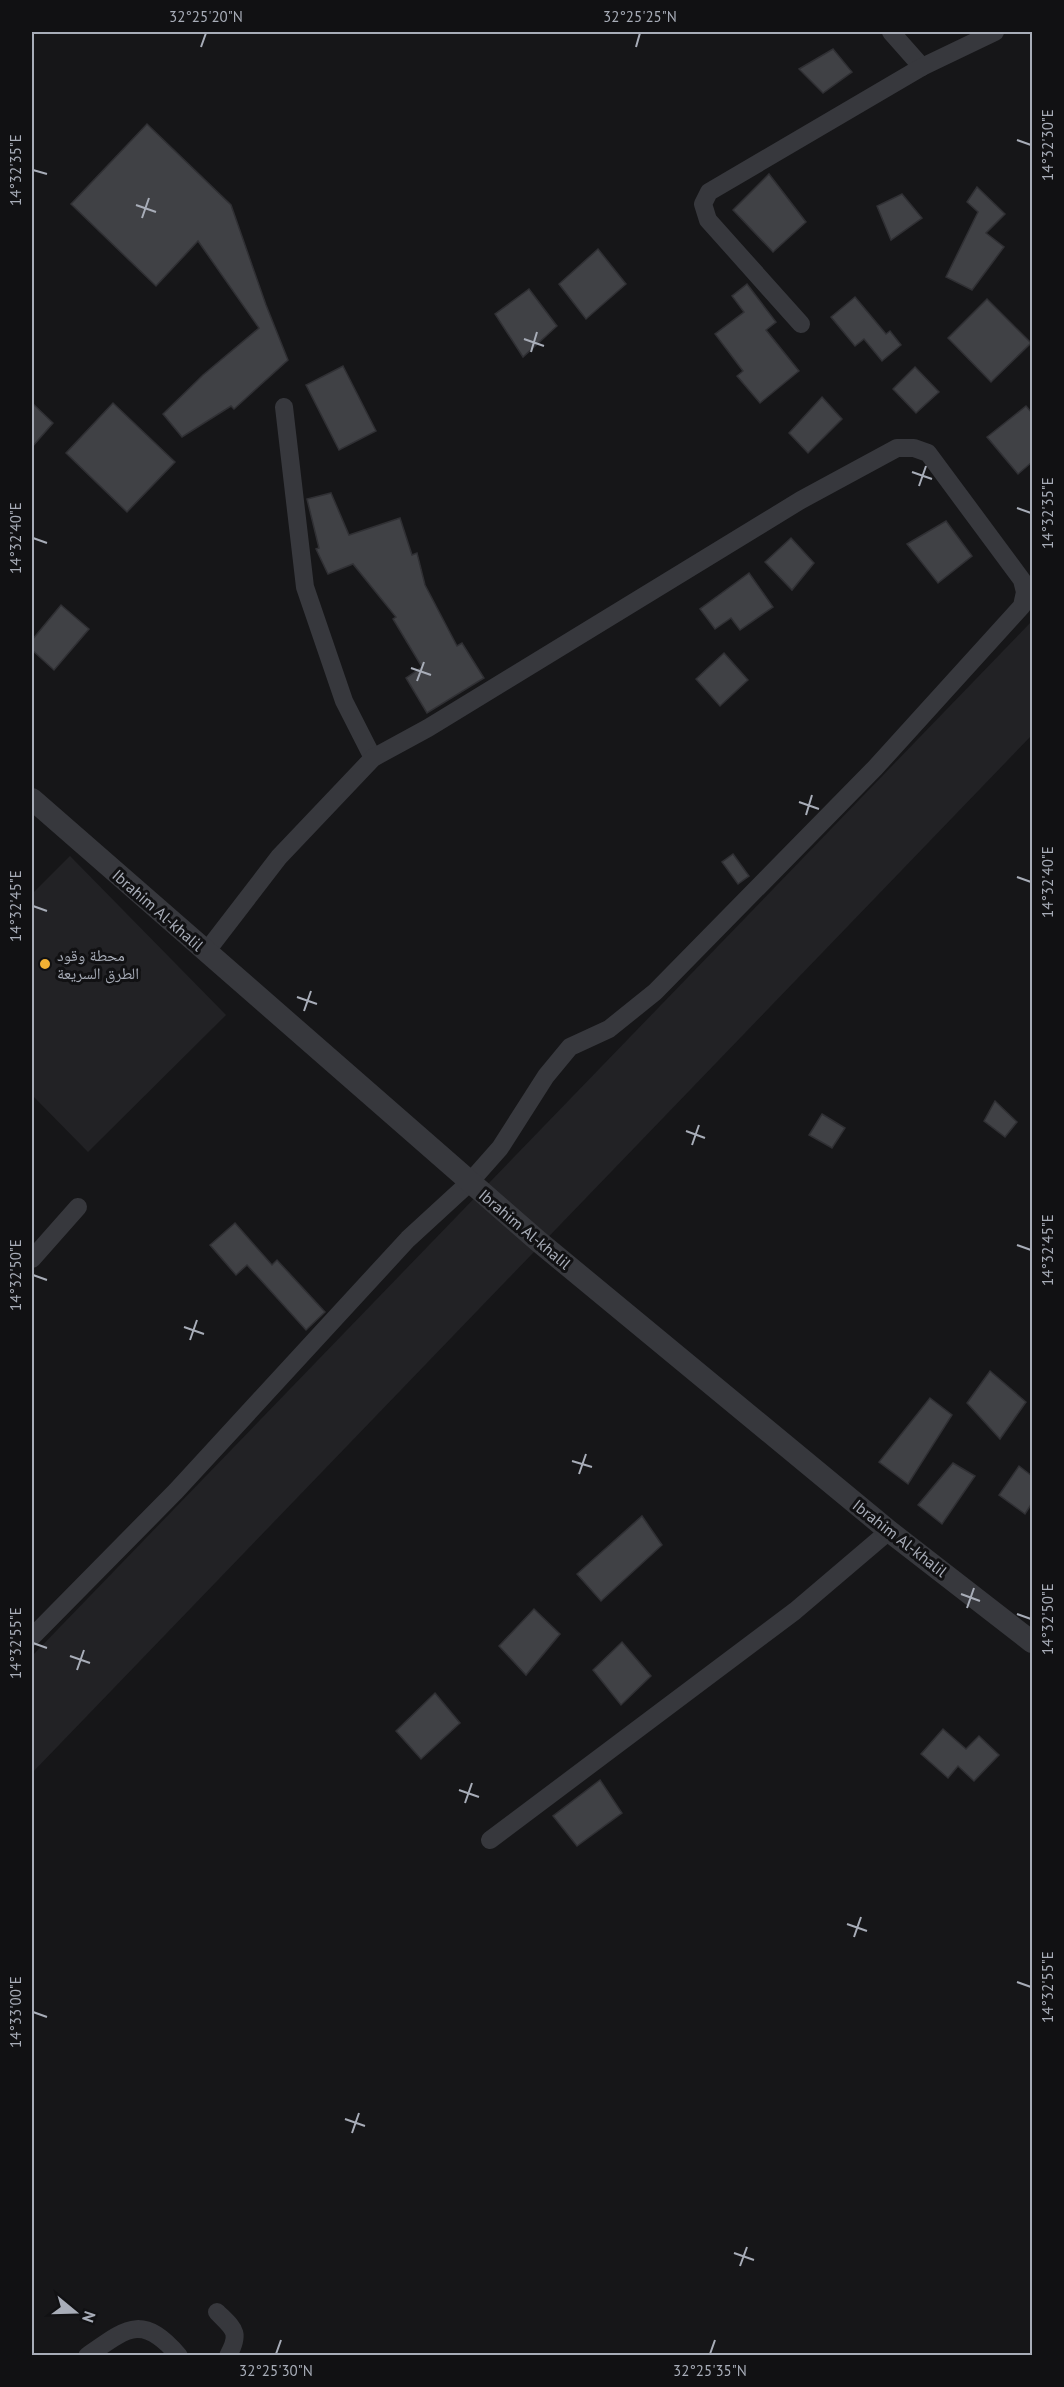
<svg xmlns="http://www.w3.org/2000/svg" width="1064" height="2387" font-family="'PT Sans','Noto Naskh Arabic',sans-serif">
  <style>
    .built { fill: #222225 }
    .building { fill: #404145; stroke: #303034; stroke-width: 1.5 }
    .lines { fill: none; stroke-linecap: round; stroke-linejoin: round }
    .minor { stroke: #37383d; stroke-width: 18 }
    .tertiary { stroke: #37383d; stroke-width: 22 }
    .ticks { fill: none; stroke: #a8adb8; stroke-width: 2 }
    .poi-dot { fill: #f2b134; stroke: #111113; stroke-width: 2 }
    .labels { text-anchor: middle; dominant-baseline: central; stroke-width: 6; stroke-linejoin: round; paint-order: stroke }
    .street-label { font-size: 16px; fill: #a8adb8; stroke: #111113 }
    .poi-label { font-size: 16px; fill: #a8adb8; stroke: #111113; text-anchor: start }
    .neatline { fill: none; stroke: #a8adb8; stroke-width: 2 }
    .ticks-label { font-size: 15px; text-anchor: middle; fill: #a8adb8 }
  </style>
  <rect width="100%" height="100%" fill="#161618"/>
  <g class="built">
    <polygon points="1032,621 1032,735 32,1773 32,1656"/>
    <polygon points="70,856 226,1015 88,1152 32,1095 32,894"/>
  </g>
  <g class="building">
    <polygon points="833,49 852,72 823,93 799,69"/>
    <polygon points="147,124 231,205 266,305 288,360 234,409 231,406 182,437 163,414 203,375 259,328 198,241 156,286 71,204"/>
    <polygon points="769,174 806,222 773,252 733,210"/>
    <polygon points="977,187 1005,214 986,233 1004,247 972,290 946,277 978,212 967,202"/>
    <polygon points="902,194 922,218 891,240 877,206"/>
    <polygon points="598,249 626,284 586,319 559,284"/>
    <polygon points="747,284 776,322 766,330 799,371 760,403 737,376 743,371 715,334 744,312 732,296"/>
    <polygon points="529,289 557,326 523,357 495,314"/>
    <polygon points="855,297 886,334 890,331 901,345 882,361 864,339 855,346 831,317"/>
    <polygon points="987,299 1031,343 991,382 948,338"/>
    <polygon points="343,366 376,431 339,450 306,385"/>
    <polygon points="915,367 939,392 916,413 893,389"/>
    <polygon points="822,397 842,419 808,453 789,433"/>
    <polygon points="32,403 53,423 32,447"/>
    <polygon points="113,403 175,462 127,512 66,453"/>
    <polygon points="1026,406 1032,413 1032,462 1018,474 987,437"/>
    <polygon points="331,493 349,535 400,518 412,555 417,553 425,585 457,646 462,643 484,678 427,713 406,678 422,667 393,619 396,617 353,564 328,574 316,549 319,548 307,499"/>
    <polygon points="946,521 972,556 938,583 907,544"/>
    <polygon points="791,538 814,563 792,590 765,562"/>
    <polygon points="749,573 773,607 740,630 731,618 715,629 700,609"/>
    <polygon points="61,605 89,629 54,670 32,650 32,640"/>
    <polygon points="724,653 748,680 720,706 696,679"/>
    <polygon points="733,854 749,876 738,884 722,862"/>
    <polygon points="995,1101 1017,1122 1005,1137 984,1121"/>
    <polygon points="822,1114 845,1128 832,1148 809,1135"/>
    <polygon points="235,1223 272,1265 277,1260 325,1312 306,1330 247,1265 236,1275 210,1245"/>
    <polygon points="990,1371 1026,1402 1000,1439 967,1403"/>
    <polygon points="930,1398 952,1415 908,1484 879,1462"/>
    <polygon points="953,1463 975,1476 942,1524 918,1505"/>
    <polygon points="1019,1466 1032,1476 1032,1503 1025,1514 999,1495"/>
    <polygon points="642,1516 662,1545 601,1601 577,1574"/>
    <polygon points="534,1609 560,1634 526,1675 499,1646"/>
    <polygon points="622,1642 651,1676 621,1705 593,1670"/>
    <polygon points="435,1693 460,1723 421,1759 396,1731"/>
    <polygon points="943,1729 966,1749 979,1736 999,1755 974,1781 958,1766 948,1778 921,1754"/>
    <polygon points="600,1780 622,1813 577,1846 553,1816"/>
  </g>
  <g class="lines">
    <g class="minor">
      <polyline points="891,32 922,67"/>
      <polyline points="801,324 708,220 703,204 709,192 922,67 995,32"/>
      <polyline points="284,407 305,587 344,701 373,758"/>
      <polyline points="32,1259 78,1207"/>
      <polyline points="32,1637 176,1491 408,1239 469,1183 500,1148 546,1076 570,1047 609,1029 655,992 875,768 1022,606 1025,592 1022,580 928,453 914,448 897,448 801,500 428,728 373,758 279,857 206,952"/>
      <polyline points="490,1840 795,1611 889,1531"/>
      <path d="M217,2312C234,2329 241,2332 228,2356"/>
      <path d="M87,2356C127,2328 142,2313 179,2356"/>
    </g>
    <polyline class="tertiary" points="32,799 538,1241 889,1531 1032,1642"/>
  </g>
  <path class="ticks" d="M201,47L206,33M636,47L640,33M1017,140L1031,145M33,170L47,174M136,205L156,212M142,218L149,198M524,339L544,346M531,352L537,332M912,472L932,479M919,486L926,466M1017,508L1031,513M33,538L47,543M411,668L431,675M417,681L424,662M799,802L819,809M806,815L812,795M1017,877L1031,882M33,906L47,911M297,997L317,1004M304,1011L311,991M686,1131L705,1138M692,1145L699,1125M1017,1245L1031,1250M33,1275L47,1280M184,1327L204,1334M190,1340L197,1320M572,1461L592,1467M579,1474L586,1454M961,1594L980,1601M967,1608L974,1588M1017,1614L1031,1619M33,1643L47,1648M70,1656L90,1663M77,1670L84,1650M459,1790L479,1797M465,1803L472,1783M847,1924L867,1931M854,1937L861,1917M1017,1982L1031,1987M33,2012L47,2017M345,2119L365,2126M352,2133L359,2113M734,2253L754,2260M740,2266L747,2247M276,2354L281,2340M710,2354L715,2340"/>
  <circle class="poi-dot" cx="45" cy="964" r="6"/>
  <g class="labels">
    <g class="street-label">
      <text transform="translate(158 910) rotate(41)">Ibrahim Al-khalil</text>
      <text transform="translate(525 1229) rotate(40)">Ibrahim Al-khalil</text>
      <text transform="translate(900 1538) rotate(38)">Ibrahim Al-khalil</text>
    </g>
    <g class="poi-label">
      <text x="57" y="955">محطة وقود<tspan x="57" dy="18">الطرق السريعة</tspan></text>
    </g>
  </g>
  <rect width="1064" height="2387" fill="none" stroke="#111113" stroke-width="66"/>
  <g transform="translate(75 2312) rotate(109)" stroke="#111113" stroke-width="4.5" paint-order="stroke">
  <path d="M0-4.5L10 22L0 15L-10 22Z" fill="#a8adb8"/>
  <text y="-9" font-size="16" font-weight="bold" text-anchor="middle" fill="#a8adb8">N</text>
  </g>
  <rect x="33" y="33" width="998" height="2321" class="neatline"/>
  <g class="ticks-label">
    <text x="206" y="22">32°25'20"N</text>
    <text x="640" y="22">32°25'25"N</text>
    <text transform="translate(1048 145) rotate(-90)" y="5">14°32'30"E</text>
    <text transform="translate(16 170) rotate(-90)" y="5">14°32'35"E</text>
    <text transform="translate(1048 513) rotate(-90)" y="5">14°32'35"E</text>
    <text transform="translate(16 538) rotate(-90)" y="5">14°32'40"E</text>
    <text transform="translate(1048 882) rotate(-90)" y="5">14°32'40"E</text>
    <text transform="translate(16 906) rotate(-90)" y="5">14°32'45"E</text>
    <text transform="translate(1048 1250) rotate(-90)" y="5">14°32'45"E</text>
    <text transform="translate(16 1275) rotate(-90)" y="5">14°32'50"E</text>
    <text transform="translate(1048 1619) rotate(-90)" y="5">14°32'50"E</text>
    <text transform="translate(16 1643) rotate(-90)" y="5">14°32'55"E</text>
    <text transform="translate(1048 1987) rotate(-90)" y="5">14°32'55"E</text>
    <text transform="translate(16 2012) rotate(-90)" y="5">14°33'00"E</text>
    <text x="276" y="2376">32°25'30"N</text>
    <text x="710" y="2376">32°25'35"N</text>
  </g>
</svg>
